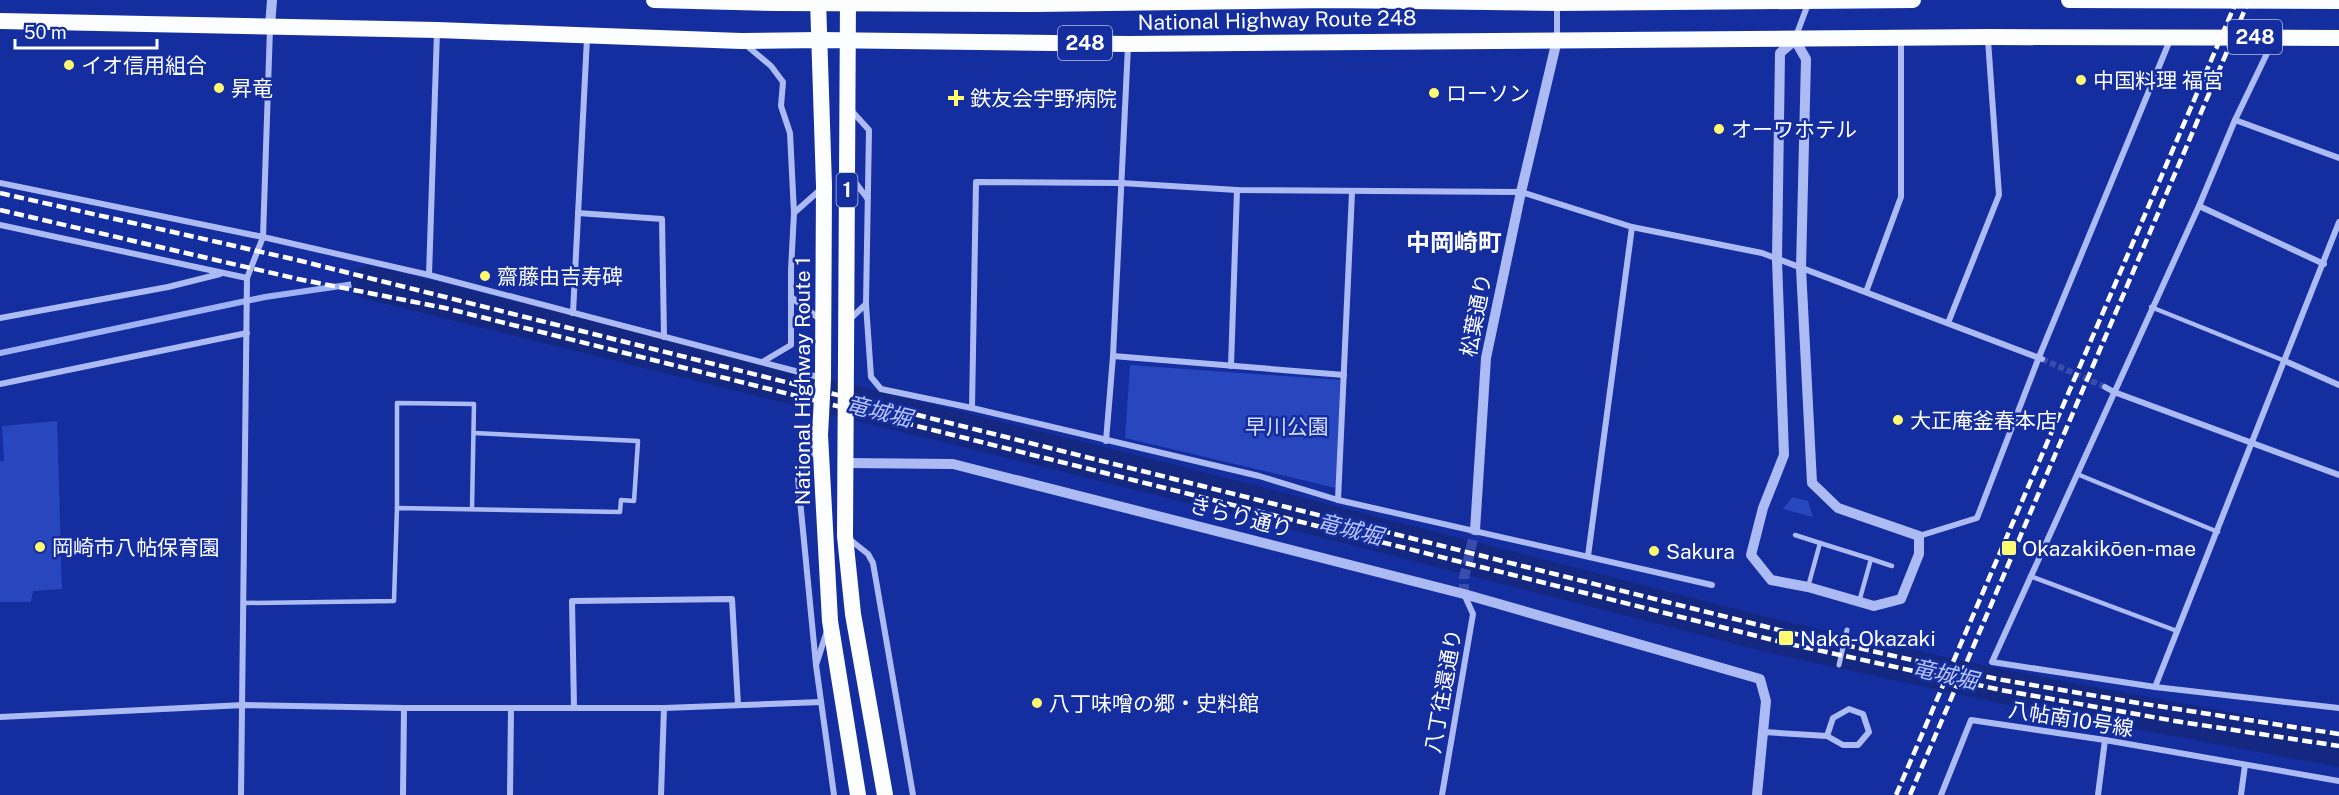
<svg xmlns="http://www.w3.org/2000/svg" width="2339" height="795" font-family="'Public Sans','Noto Sans JP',sans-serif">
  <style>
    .green { fill: #2846bd }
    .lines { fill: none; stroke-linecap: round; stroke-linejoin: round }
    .stream { stroke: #a0b2f6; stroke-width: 6 }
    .river { stroke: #142881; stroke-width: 34 }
    .minor-tunnel { stroke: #384dad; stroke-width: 6; stroke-dasharray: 6 3; stroke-linecap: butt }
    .tertiary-tunnel { stroke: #384dad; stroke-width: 10; stroke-dasharray: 10 5; stroke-linecap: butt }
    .service { stroke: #adbbf4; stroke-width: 4.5 }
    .pedestrian { stroke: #adbbf4; stroke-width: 5 }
    .minor { stroke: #adbbf4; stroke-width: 6 }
    .tertiary { stroke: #adbbf4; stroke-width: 10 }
    .trunk { stroke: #fcfdff; stroke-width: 16 }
    .rail { stroke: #fff; stroke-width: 4.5; stroke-dasharray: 10 4.5; stroke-linecap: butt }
    .poi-dot { fill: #fffa70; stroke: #152e9f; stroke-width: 2 }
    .labels { text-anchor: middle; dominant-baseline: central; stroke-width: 5; stroke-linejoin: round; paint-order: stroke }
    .shield { fill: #152e9f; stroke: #b9c0e2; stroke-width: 1.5 }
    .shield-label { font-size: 20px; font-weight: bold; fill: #fff }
    .street-label { font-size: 21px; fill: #fff; stroke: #152e9f }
    .poi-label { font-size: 21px; fill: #fff; stroke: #152e9f; text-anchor: start }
    .park-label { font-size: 21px; fill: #d6defd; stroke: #152e9f }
    .water-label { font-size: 22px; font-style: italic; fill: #bac7fa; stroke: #152e9f }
    .quarter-label { font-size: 24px; font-weight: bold; fill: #fff; stroke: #152e9f }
  </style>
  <rect width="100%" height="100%" fill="#152e9f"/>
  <g class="green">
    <polygon points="1130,365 1340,380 1336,488 1125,438"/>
    <polygon points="57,421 62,589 33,591 31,602 0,602 0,461 4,461 2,426"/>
    <polygon points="1792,497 1808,501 1813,517 1783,509"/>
  </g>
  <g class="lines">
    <polyline class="stream" points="0,353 265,297 368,282"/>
    <polyline class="river" points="368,282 1166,480 1777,637 2004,687 2339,750"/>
    <polyline class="minor-tunnel" points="2042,359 2105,387"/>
    <polyline class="tertiary-tunnel" points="1464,594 1464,578 1475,530"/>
    <g class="service">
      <polyline points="2151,307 2285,361"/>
      <polyline points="2077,474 2218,532"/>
      <polyline points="397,508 397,403 474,404 472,509"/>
      <polyline points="1795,535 1820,543"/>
      <polyline points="1871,559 1892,566"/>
      <polyline points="2030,576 2177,631"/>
      <polyline points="1808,587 1820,543 1871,559 1859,602"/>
      <polyline points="245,603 394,601 397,508 620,512 621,500 634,501 638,441 474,433"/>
    </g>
    <polyline class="pedestrian" points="1839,665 1847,630"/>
    <g class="minor">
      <polyline points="1796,36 1808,4"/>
      <polyline points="1557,38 1557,4"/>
      <polyline points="2273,41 2235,120 2199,206 1992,662 2155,687 2339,708"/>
      <polyline points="746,45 771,66 783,82 781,106 790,133 794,213 791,270 791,345 764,361"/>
      <polyline points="850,109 869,130 866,304 871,377 881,389 972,408 1259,476 1338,500 1712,585"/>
      <polyline points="2235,120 2339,158"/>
      <polyline points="852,178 867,198"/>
      <polyline points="0,183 263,237 429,275 822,378"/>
      <polyline points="2199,206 2324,264"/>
      <polyline points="578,213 662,219 664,337"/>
      <polyline points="794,213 821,189"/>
      <polyline points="0,225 247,278"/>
      <polyline points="429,275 437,31"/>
      <polyline points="1866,292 1901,197 1901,40"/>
      <polyline points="791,297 821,320"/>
      <polyline points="573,313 587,38"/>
      <polyline points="0,318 168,287 220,274"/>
      <polyline points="849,320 866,304"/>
      <polyline points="1948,323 1999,195 1988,40"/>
      <polyline points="1113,356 1344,375"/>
      <polyline points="2285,361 2339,385"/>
      <polyline points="1231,366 1237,190"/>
      <polyline points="0,384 247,333"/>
      <polyline points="2105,387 2114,392 2339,475"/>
      <polyline points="972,408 976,182 1121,183 1237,190 1521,192 1632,227 1762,253 2042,359"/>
      <polyline points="1106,441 1113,356 1128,46"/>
      <polyline points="816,443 798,479 816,665"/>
      <polyline points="1338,500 1352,192"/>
      <polyline points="1919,536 1977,518 2039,357 2170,40"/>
      <polyline points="848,538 868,554 873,563 913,795"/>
      <polyline points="1588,556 1632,227"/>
      <polyline points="827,631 816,665 834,795"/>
      <polyline points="2155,687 2339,222"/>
      <polyline points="574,708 572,601 732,599 738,705"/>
      <polyline points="0,717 244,705 404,708 664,708 821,702"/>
      <polyline points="1764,732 1827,736 1843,745 1858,745 1869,732 1863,714 1849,709 1833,718 1827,736"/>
      <polyline points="241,795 247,278 263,237 270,28"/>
      <polyline points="403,795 404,708"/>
      <polyline points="510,795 511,709"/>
      <polyline points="661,795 664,708"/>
      <polyline points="1442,795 1473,614 1464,594"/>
      <polyline points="1941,795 1971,720 2105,740 2339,781"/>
      <polyline points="2098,795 2105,740"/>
      <polyline points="2241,795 2245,765"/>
    </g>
    <g class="tertiary">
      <polyline points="270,26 272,0"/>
      <polygon points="1795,40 1806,59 1801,268 1812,483 1838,508 1919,536 1919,554 1901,599 1874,606 1808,587 1771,580 1751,555 1763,508 1784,455 1777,260 1780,53"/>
      <polyline points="846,463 953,464 1464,594 1760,679 1766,701 1757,795"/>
      <polyline points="1475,530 1486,358 1521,192 1557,40"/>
    </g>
    <g class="trunk">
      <polyline points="654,0 775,3 1036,4 1331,0 1557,3 1913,0"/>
      <polyline points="818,0 824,186 823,378 820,435 830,621 858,795"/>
      <polyline points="848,0 845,536 853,614 885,795"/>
      <polyline points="2069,0 2339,1"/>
      <polyline points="0,21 437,30 741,41 820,40 1128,44 1988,37 2339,38"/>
    </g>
    <g class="rail">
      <polyline points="0,193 297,260 1787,632 1997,679 2138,703 2339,734"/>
      <polyline points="0,210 298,279 445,308 1785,643 2001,690 2175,721 2339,746"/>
      <polyline points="1896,795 2237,0"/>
      <polyline points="1910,795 2249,0"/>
    </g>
  </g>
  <g class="poi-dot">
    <circle cx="69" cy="65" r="6"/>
    <circle cx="2081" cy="80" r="6"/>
    <circle cx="219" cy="88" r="6"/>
    <circle cx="1434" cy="93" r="6"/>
    <path d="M953 89h6v6h6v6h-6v6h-6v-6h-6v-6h6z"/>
    <circle cx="1719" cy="129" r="6"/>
    <circle cx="485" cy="276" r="6"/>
    <circle cx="1898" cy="420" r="6"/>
    <circle cx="40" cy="547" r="6"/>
    <rect x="2001" y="540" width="16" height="16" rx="3"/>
    <circle cx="1654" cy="551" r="6"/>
    <rect x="1778" y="630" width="16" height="16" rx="3"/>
    <circle cx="1037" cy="703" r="6"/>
  </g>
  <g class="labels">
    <g class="shield">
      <rect x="2228" y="20" width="54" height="34" rx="4.5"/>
      <rect x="1058" y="26" width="54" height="34" rx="4.5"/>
      <rect x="836.5" y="173" width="21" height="34" rx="4.5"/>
    </g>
    <g class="shield-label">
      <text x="2255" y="37">248</text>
      <text x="1085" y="43">248</text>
      <text x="847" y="190">1</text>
    </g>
    <g class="street-label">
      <text transform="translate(1277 20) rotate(-1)">National Highway Route 248</text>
      <text transform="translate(1476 315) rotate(-79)">松葉通り</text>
      <text transform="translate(802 381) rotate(-90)">National Highway Route 1</text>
      <text transform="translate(1241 517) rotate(14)">きらり通り</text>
      <text transform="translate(1443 691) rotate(-80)">八丁往還通り</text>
      <text transform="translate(2071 719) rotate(9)">八帖南10号線</text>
    </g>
    <g class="poi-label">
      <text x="81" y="65">イオ信用組合</text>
      <text x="2093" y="80">中国料理 福宮</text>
      <text x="231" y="88">昇竜</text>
      <text x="1446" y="93">ローソン</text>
      <text x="970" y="98">鉄友会宇野病院</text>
      <text x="1731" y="129">オーワホテル</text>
      <text x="497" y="276">齋藤由吉寿碑</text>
      <text x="1910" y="420">大正庵釜春本店</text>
      <text x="52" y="547">岡崎市八帖保育園</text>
      <text x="2022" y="548">Okazakikōen-mae</text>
      <text x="1666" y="551">Sakura</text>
      <text x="1800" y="638">Naka-Okazaki</text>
      <text x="1049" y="703">八丁味噌の郷・史料館</text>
    </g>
    <g class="park-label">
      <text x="1287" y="426">早川公園</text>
    </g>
    <g class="water-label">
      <text transform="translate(879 411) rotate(14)">竜城堀</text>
      <text transform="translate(1350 529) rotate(14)">竜城堀</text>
      <text transform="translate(1945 674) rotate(13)">竜城堀</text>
    </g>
    <g class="quarter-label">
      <text x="1454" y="242">中岡崎町</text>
    </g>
  </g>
  <path d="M15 39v9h142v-9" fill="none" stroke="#ffffff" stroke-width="3"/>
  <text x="24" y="39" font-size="18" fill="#ffffff" stroke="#152e9f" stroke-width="4.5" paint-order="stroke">50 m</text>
</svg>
